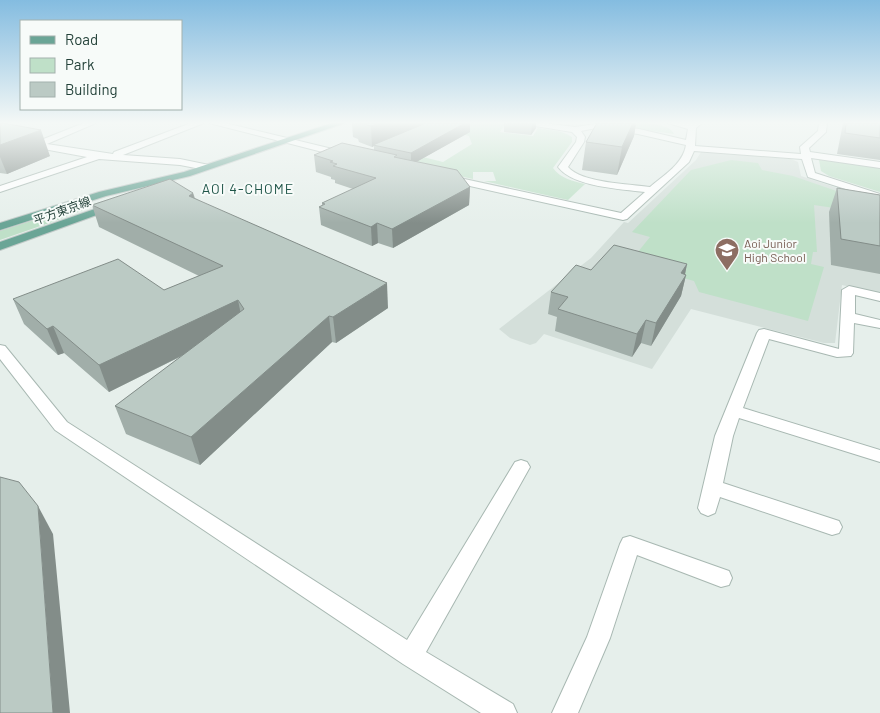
<svg xmlns="http://www.w3.org/2000/svg" width="880" height="713" font-family="Barlow,'Noto Sans JP',sans-serif">
  <style>
    .built { fill: #d4dfda }
    .green { fill: #bfe0c8 }
    .lines { fill: none; stroke-linecap: round; stroke-linejoin: round }
    .minor-casing { stroke: #a8b8b2; stroke-width: 2 }
    .major-casing { stroke: #c2cac8; stroke-width: 2 }
    .minor { fill: #fff; fill-rule: evenodd }
    .major { fill: #6aa596; fill-rule: evenodd }
    .wall { fill: #a1aea9 }
    .shaded-wall { fill: #838d89 }
    .building { fill: #bbcac4; stroke: #838d89 }
    .labels { text-anchor: middle; dominant-baseline: central; stroke-width: 4; stroke-linejoin: round; paint-order: stroke }
    .far-street-label { font-size: 12px; fill: #24423a; stroke: #f7fbf9 }
    .far-education-label { font-size: 12px; fill: #785e54; stroke: #f7fbf9; text-anchor: start }
    .far-neighbourhood-label { font-size: 14px; letter-spacing: 1px; fill: #1f5548; stroke: #f7fbf9 }
  </style>
  <rect width="100%" height="100%" fill="#e6efeb"/>
  <polygon class="built" points="701,152 791,159 798,162 801,176 880,202 880,294 842,285 835,343 824,343 691,309 652,369 544,334 536,343 530,345 510,338 499,329 591,258 624,222 628,223 696,160"/>
  <g class="green">
    <path d="M456,123H500L505,124L500,132L533,136L538,128C550,130 562,130 572,137V142L553,168C561,179 573,181 585,184L568,200L484,181H496L493,172H473V179L397,162L411,154L443,162L472,144L469,136L442,129Z"/>
    <path d="M596,123C612,123 668,118 674,134Z"/>
    <polygon points="731,160 758,163 762,170 793,176 880,206 841,209 814,205 817,252 813,252 811,264 824,267 808,321 699,292 694,281 629,263 650,237 632,232 691,170"/>
    <polygon points="819,160 838,161 880,167 880,192 829,176 821,171"/>
    <polygon points="112,199 52,222 0,240 0,231 47,216"/>
  </g>
  <g class="lines">
    <defs>
      <g id="minor">
        <polygon points="84,123 96,123 47,144 113,154 114,152 191,123 204,123 123,155 180,159 209,165 211,167 206,170 180,165 99,159 0,192 0,186 87,157 0,141 0,135 36,142"/>
        <polygon points="209,123 225,123 349,153 351,155 346,158"/>
        <path d="M517,123H543L575,127L596,124L639,129L686,140L688,129L668,123H702L696,128L695,146L801,154L800,147L818,131L819,123H827L826,132L809,148L810,152L880,162V168L811,158L815,173L880,194V200L808,177L802,159L694,151L689,162L627,219L623,220L443,180V176L446,175L621,213L645,192C621,189 573,187 558,167L576,142L577,137L572,132ZM596,128L638,134L686,145C683,164 664,175 650,187C630,184 581,183 568,167L584,142L585,137L581,131Z"/>
        <polygon points="849,286 880,293 880,301 855,295 855,314 880,320 880,328 854,323 853,353 851,356 837,357 769,339 743,408 880,450 880,462 739,418 733,436 723,483 839,521 842,527 839,533 832,535 720,497 715,513 708,516 701,513 698,508 715,436 757,333 759,330 764,329 839,349 842,290"/>
        <polygon points="0,345 5,346 67,422 407,640 515,462 521,460 527,462 530,467 426,652 513,704 517,713 481,713 403,664 55,430 0,359"/>
        <polygon points="630,536 729,571 732,578 729,585 721,587 637,555 610,638 578,713 552,713 587,637 620,544 623,538"/>
      </g>
      <g id="major">
        <polygon points="332,123 345,123 190,176 106,196 0,230 0,223 99,192 184,172"/>
        <polygon points="112,203 116,204 117,206 116,208 0,250 0,242"/>
      </g>
    </defs>
    <use href="#minor" class="minor-casing"/>
    <use href="#major" class="major-casing"/>
    <use href="#minor" class="minor"/>
    <use href="#major" class="major"/>
  </g>
  <g class="wall">
    <polygon points="0,123 50,156 7,174 0,173"/>
    <polygon points="352,123 470,123 470,132 416,162 470,187 469,205 393,248 378,243 372,246 321,225 319,207 322,205 322,203 353,189 335,183 335,180 331,179 331,177 316,172 314,155 374,150 374,146 372,147 359,142 358,139 353,137"/>
    <polygon points="504,123 536,123 536,128 531,135 504,132"/>
    <polygon points="597,123 636,123 634,136 617,175 582,170 586,142"/>
    <polygon points="843,123 880,123 880,160 837,154"/>
    <polygon points="837,188 880,195 880,274 831,265 829,212"/>
    <polygon points="193,193 195,198 388,308 336,343 332,342 200,465 126,434 115,406 182,356 109,392 64,353 58,355 24,324 13,299 164,290 199,276 99,227 92,205"/>
    <polygon points="687,264 685,274 686,275 681,296 651,346 641,343 632,357 555,331 557,317 548,314 551,292 591,270"/>
  </g>
  <g class="shaded-wall">
    <polygon points="379,123 431,123 373,145 374,146 372,147 371,126"/>
    <polygon points="465,123 470,123 470,132 411,165 411,153"/>
    <polygon points="532,123 536,123 536,128 531,135"/>
    <polygon points="633,123 636,123 634,136 617,175 622,147"/>
    <polygon points="41,130 50,156 7,174 0,157 0,145"/>
    <polygon points="470,187 469,205 393,248 392,229"/>
    <polygon points="193,193 198,214 189,196"/>
    <polygon points="377,223 378,243 372,246 371,227"/>
    <polygon points="687,264 684,279 686,275 681,296 651,346 656,323 681,273"/>
    <polygon points="387,283 388,308 336,343 333,317"/>
    <polygon points="238,300 243,325 109,392 99,365"/>
    <polygon points="329,316 332,342 200,465 191,437"/>
    <polygon points="646,320 641,343 632,357 637,334"/>
    <polygon points="53,326 64,353 58,355 47,329"/>
    <polygon points="38,506 53,534 70,713 53,713"/>
  </g>
  <g class="building">
    <polygon points="0,123 3,123 41,130 0,145"/>
    <polygon points="361,123 379,123 371,126"/>
    <polygon points="426,123 465,123 411,153 373,145"/>
    <polygon points="597,123 633,123 622,147 586,142"/>
    <polygon points="846,123 880,123 880,138 845,133"/>
    <polygon points="342,143 397,155 394,157 457,170 470,187 392,229 377,223 371,227 319,207 325,204 322,203 376,178 333,166 337,164 330,162 333,161 314,155"/>
    <polygon points="170,179 193,193 189,196 387,283 333,317 329,316 191,437 115,406 244,309 238,300 99,365 53,326 47,329 13,299 118,259 164,290 223,266 92,205"/>
    <polygon points="837,188 880,195 880,246 841,239"/>
    <polygon points="614,245 687,264 681,273 686,275 656,323 646,320 637,334 558,309 568,297 551,292 576,265 591,270"/>
    <polygon points="0,477 19,482 38,506 53,713 0,713"/>
  </g>
  <linearGradient id="sky" x2="0" y2="1"><stop stop-color="#84bce0"/><stop offset="0.55" stop-color="#f4f8f6"/><stop offset="1" stop-color="#f4f8f6" stop-opacity="0"/></linearGradient>
  <rect width="880" height="223" fill="url(#sky)"/>
  <defs>
    <symbol id="school-pin" viewBox="-11 -11 22 30"><path d="M0 17L-7.5 6A9.5 9.5 0 1 1 7.5 6Z" fill="#8d6e63" stroke="#f7fbf9"/><path d="M0-5L7-2L0 1L-7-2ZM-4 1L0 2.5L4 1V4Q0 6-4 4Z" fill="#fff"/></symbol>
  </defs>
  <g fill-rule="evenodd">
    <use href="#school-pin" x="713" y="236" width="28" height="38"/>
  </g>
  <g class="labels">
    <g class="far-street-label">
      <text transform="translate(62 210) rotate(-20)">平方東京線</text>
    </g>
    <g class="far-education-label">
      <text x="744" y="243">Aoi Junior<tspan x="744" dy="14">High School</tspan></text>
    </g>
    <g class="far-neighbourhood-label">
      <text x="248" y="188">AOI 4-CHOME</text>
    </g>
  </g>
  <rect x="20" y="20" width="162" height="90" fill="#f7fbf9" stroke="#a3b1ad"/>
  <rect x="30" y="36" width="25" height="8" fill="#6aa596" stroke="#a3b1ad"/>
  <text x="65" y="45" font-size="15" fill="#24423a">Road</text>
  <rect x="30" y="58" width="25" height="15" fill="#bfe0c8" stroke="#a3b1ad"/>
  <text x="65" y="70" font-size="15" fill="#24423a">Park</text>
  <rect x="30" y="82" width="25" height="15" fill="#bbcac4" stroke="#a3b1ad"/>
  <text x="65" y="95" font-size="15" fill="#24423a">Building</text>
</svg>
